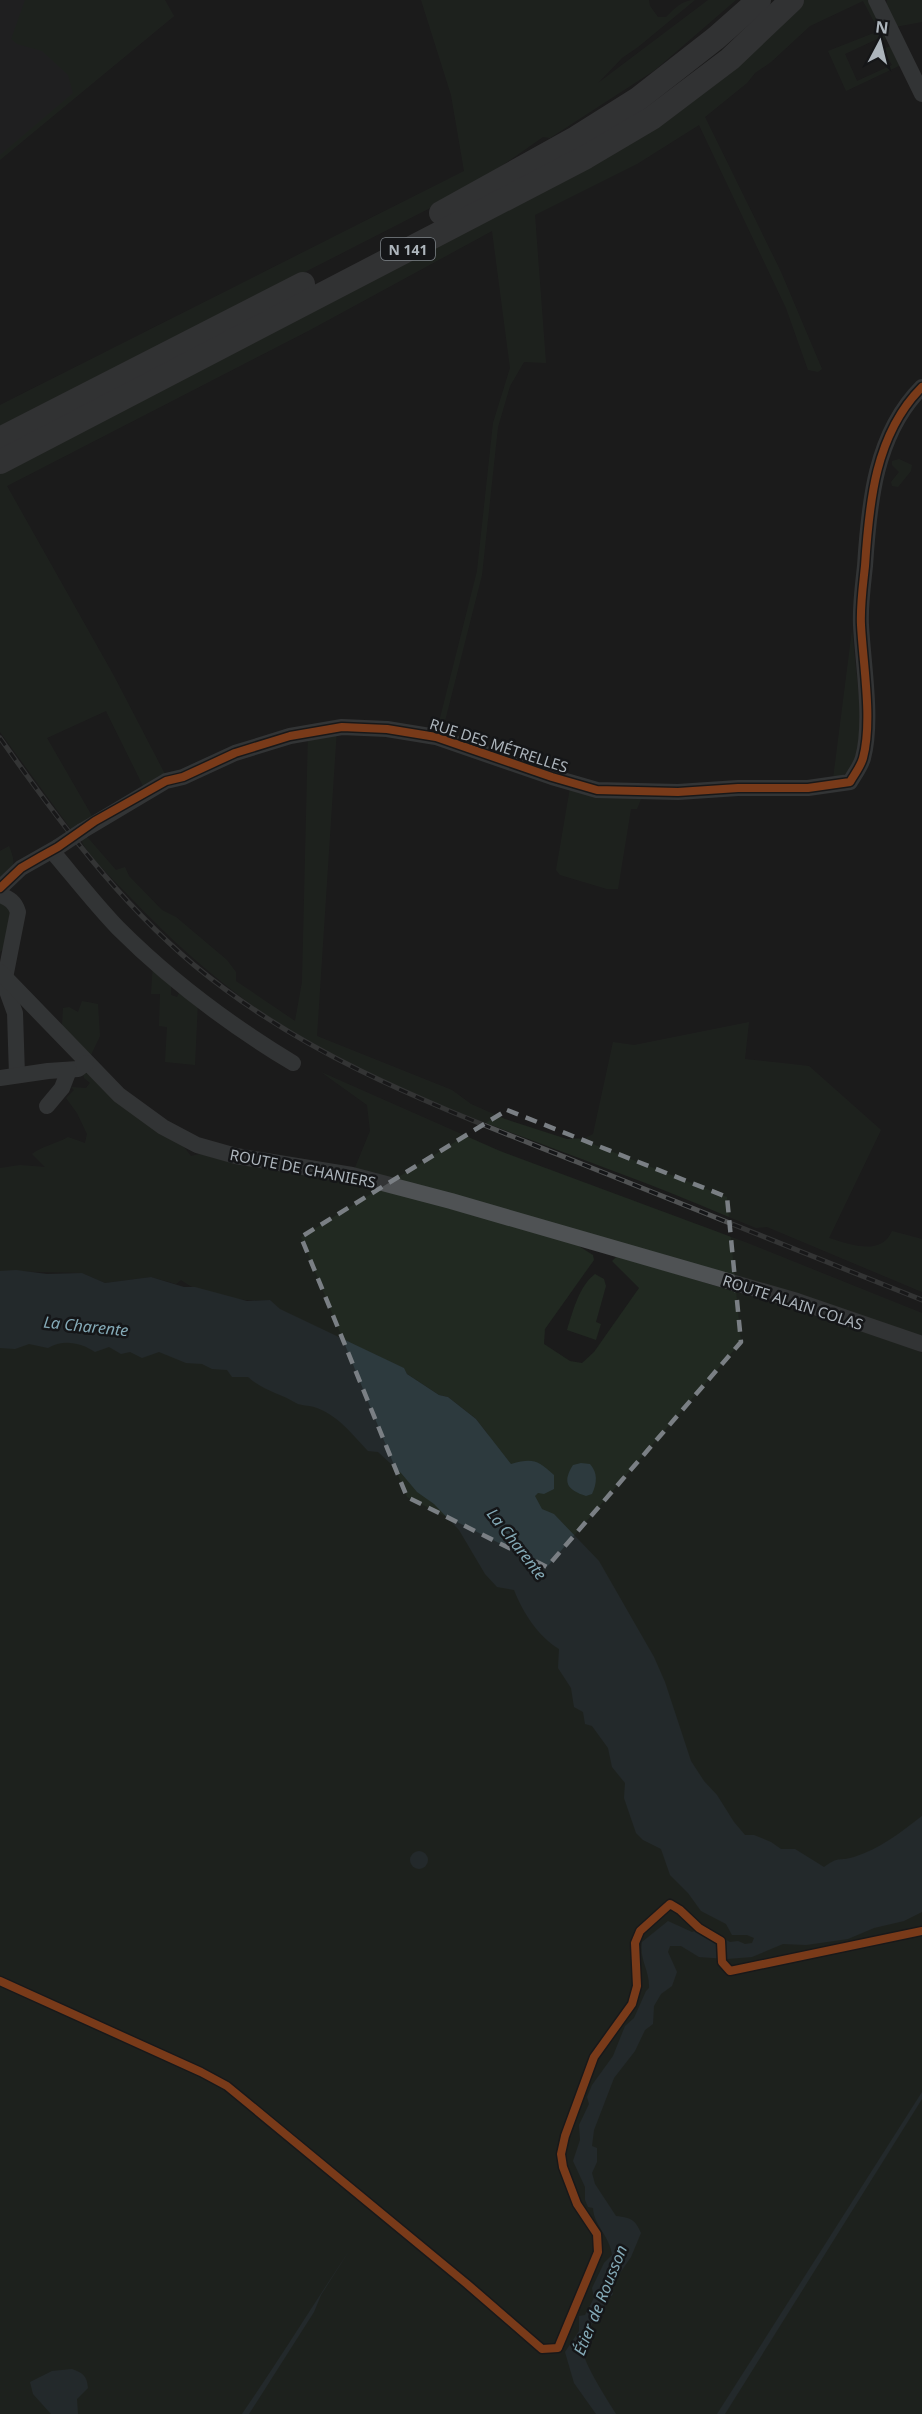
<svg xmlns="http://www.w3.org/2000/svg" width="922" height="2414" font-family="'Noto Sans',sans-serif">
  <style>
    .built { fill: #252527 }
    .green { fill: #212921 }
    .water { fill: #2d3a3e }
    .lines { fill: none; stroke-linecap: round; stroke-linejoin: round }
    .minor { stroke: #4f5254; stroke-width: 16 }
    .highway { stroke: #4d4e51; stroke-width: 24 }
    .rail-casing { stroke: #505253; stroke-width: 5 }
    .rail { stroke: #151618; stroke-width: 3; stroke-dasharray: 9; stroke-linecap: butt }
    .minor-bridge { stroke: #4f5254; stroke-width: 16 }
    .cycleway-casing { stroke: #151618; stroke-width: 11 }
    .cycleway { stroke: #ea6118; stroke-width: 8 }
    .marked { fill: none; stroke: #7a7f84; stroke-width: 4.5; stroke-dasharray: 12 8; stroke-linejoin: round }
    .labels { text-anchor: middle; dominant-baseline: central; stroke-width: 5; stroke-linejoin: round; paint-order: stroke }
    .shield { fill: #151618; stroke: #7f858b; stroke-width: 1.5 }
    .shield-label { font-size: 14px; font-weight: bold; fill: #adb5bc }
    .street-label { font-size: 15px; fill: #adb5bc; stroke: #151618 }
    .water-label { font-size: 16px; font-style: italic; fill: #84aab7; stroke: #151618 }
  </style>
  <rect width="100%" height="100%" fill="#1b1b1b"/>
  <polygon class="built" points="0,0 162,0 174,16 0,159"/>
  <g class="green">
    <polygon points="25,0 165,0 174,16 0,160 0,155 73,93 68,75 42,51 17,44 11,39"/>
    <path d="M421,0H649L650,6L658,17H666C675,8 682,0 695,0L638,47L622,58L598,83L708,0H736L655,70L550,138L543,137L490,174L438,204L0,428V405L464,171L451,95Z"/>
    <polygon points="804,0 870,0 889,38 879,42 877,39 845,54 857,81 892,65 883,49 893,45 903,64 846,91 828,51 879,31 863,1 810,26 771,62 755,73 747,83 705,117 781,272 822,369 818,372 808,370 786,308 699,125 637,164 535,215 546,363 524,362 510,386 498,427 482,575 444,725 438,726 477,571 493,423 510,368 492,231 310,330 7,486 114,676 166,776 144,788 106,711 47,738 92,816 73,832 0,732 0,474 510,207 612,155 743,61"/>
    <polygon points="887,0 922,0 922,22 895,27 886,6"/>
    <polygon points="899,459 912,465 911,471 898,487 892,486 891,482 899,472 892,465 892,461"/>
    <polygon points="852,630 861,717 861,745 851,769 845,774 833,779"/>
    <path d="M337,728L317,1036L452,1090L471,1104L505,1119L567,1139L585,1138L593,1134L613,1042L634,1045L749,1022L745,1059L809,1066L881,1130L829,1238C849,1244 881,1257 892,1231L922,1239V1292L767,1227L756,1228C707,1208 658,1187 608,1169C515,1133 420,1102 331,1055C256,1015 190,960 131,898C118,884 92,860 83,844C81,840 82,835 82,831L116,870L125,867L129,876L162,910L176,917L227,960L236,972V981L295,1021L302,982L308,733Z"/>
    <polygon points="571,782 641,799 637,809 631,809 618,889 607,889 560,875 556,870"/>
    <path d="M9,846C17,866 14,866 0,882V851Z"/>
    <polygon points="0,903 13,910 7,946 0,952"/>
    <polygon points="153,963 171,980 171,995 177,997 181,989 198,1001 195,1065 165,1062 167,1027 159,1026 160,994 151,994"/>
    <polygon points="82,1001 98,1004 100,1036 90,1057 62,1026 63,1008 69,1007 78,1012"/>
    <polygon points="321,1072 500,1151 745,1242 922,1313 922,1345 354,1170 370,1131 367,1105"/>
    <path d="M87,1073L184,1147L191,1156L200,1154L323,1176L389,1191L574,1243L593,1255L594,1260L545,1329L544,1344L570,1361L582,1363L594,1352L639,1288L612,1261L617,1256L766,1301L772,1296L791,1303L796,1310L896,1341L922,1353V2414H0V1330L218,1357L304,1392L491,1540L775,1933L487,1433L476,1419L448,1397L439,1395L407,1374L403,1368L279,1309L270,1300C242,1302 204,1297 181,1280L176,1284L151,1277L105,1283L82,1273L0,1271V1168L20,1165L45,1167L32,1154C42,1146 56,1144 68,1137L85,1143L87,1134L77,1113L66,1098L74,1090L71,1087L86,1088L90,1083L84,1078L83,1074Z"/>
    <path d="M595,1274L604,1279L606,1286L596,1322L601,1324L596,1340L567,1330C573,1311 579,1286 595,1274Z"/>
  </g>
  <g class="water">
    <path d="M16,1270L47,1274L82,1273L105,1283L151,1277L184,1287H195L247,1301L270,1300L280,1309L404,1368L407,1374L439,1395L448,1397L476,1419L511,1464C533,1458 537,1460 554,1475V1489L544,1494L538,1493L535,1496L542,1509L554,1514L599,1561L654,1657L665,1682L691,1761L704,1781L717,1795L734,1822L745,1835H754L771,1842L781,1849H795L824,1867C841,1855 838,1862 854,1857C880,1849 901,1832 922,1816V1912L904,1921L874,1928L848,1939L806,1945L783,1944L752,1957L727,1959L699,1957L681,1946H670L668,1952L677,1972L672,1986L661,1994L654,2006L653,2024L645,2030L635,2051L614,2078L594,2130L592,2146L597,2148V2162L592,2173L595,2184L616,2216C631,2218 635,2219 641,2233L631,2257L611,2286L613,2294C603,2305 582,2336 583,2351C584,2364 608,2401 616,2414H596L574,2383L565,2352L579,2331V2316L585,2315L594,2298L592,2288L604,2263L612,2255C610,2236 594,2226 593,2208L588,2207L585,2200V2187L573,2161L580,2140L579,2125L589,2104L587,2097L592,2085L613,2056L625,2026L634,2018L646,1991L649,1988C650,1971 639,1959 642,1942L668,1921L692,1932L705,1928L730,1942L738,1941L745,1944L752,1943L754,1938L747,1935H732L726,1924L701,1911L688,1893L670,1875L661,1849L643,1840L636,1833L624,1798L625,1783L612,1767L608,1748L592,1726L585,1724L583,1712L574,1707L571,1688L558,1668L559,1649C538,1636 523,1613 514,1590L497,1587L485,1574L459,1530L434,1504L417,1492L401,1473L378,1452L368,1451C352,1434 337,1414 314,1407C309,1405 301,1406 296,1403C281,1394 262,1390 248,1377H232L227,1370L212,1369L202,1364L186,1363L159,1352L142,1358L130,1352L121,1354L109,1347L95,1352C81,1342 62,1339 48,1348L29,1344L15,1349L0,1348V1271Z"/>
    <path d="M581,1463L590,1464C598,1473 597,1483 592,1494L586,1496C567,1490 562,1482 573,1465Z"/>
    <circle cx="419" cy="1860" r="9"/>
    <polygon points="922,2092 922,2099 725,2414 717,2414"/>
    <path d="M349,2251L321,2295L314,2312L249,2414H242C279,2360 313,2305 349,2251Z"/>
    <path d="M72,2369C83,2373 87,2376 88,2388L77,2399L78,2414H51L33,2394L30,2382L52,2371Z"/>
  </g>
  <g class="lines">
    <g class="minor">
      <polyline points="876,0 922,94"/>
      <path d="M82,831L166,781L183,777L235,753L290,736L342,727L387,729L436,737L552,777L597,790L678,792L738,788H808L850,782C854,775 861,766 863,758C873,721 863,664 861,625C860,606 863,585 865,566C869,503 875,434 922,387"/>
      <path d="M52,851C74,877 95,904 118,928C170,980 230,1025 293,1063"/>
      <polyline points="0,888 21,868 58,847"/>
      <path d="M0,895C9,898 15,902 18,912L4,983L15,1013L17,1075"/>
      <polyline points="0,972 119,1095 163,1127 197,1145 236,1156 352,1175 451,1201 797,1301 922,1344"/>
      <polyline points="0,1078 48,1071 78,1069 86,1063"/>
      <polyline points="47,1106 62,1088 69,1070"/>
    </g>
    <g class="highway">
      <polyline points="441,213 576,138 638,99 716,38 759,0"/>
      <polyline points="0,439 303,284"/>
      <polyline points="0,462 586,157 652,118 730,59 792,0"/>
    </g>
    <defs>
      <path id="rail" d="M0,738C58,820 117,900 194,965C310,1061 439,1107 577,1162C692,1208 807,1254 922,1300"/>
    </defs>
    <use href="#rail" class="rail-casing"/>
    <use href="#rail" class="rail"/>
    <polyline class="minor-bridge" points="58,847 82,831"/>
    <defs>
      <g id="cycleway">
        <path d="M0,888L21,868L40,857L58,847L95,821L166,781L183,777L235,753L290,736L342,727L387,729L436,737L552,777L597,790L678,792L738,788H808L850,782C854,775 861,766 863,758C873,721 863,664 861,625C860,606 863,585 865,566C869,503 875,434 922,387"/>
        <polyline points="0,1981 201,2072 227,2086 467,2284 542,2349 558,2348 598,2252 597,2234 577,2204 563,2167 561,2154 565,2136 594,2057 632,2004 637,1986 635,1943 640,1931 670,1904 680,1910 699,1928 721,1941 722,1962 730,1971 922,1931"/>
      </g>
    </defs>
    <use href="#cycleway" class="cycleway-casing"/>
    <use href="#cycleway" class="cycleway"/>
  </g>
  <path d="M0 0H922V2414H0ZM507,1110L727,1197L741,1342L547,1567L407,1497L301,1237Z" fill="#1b1b1b" fill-opacity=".55" fill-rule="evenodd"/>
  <path class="marked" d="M507,1110L727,1197L741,1342L547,1567L407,1497L301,1237Z"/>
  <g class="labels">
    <rect class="shield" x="381" y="238" width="54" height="22" rx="4.5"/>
    <g class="shield-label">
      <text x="408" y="249">N 141</text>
    </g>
    <g class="street-label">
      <text transform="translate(499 745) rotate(18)">RUE DES MÉTRELLES</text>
      <text transform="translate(303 1168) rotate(11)">ROUTE DE CHANIERS</text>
      <text transform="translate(793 1302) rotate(18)">ROUTE ALAIN COLAS</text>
    </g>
    <g class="water-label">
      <text transform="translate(86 1326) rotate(6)">La Charente</text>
      <text transform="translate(517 1544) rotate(52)">La Charente</text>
      <text transform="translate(600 2300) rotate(-68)">Étier de Rousson</text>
    </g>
  </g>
  <g transform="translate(880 42) rotate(7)" stroke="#151618" stroke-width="4.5" paint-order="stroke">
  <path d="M0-4.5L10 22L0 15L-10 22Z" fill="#adb5bc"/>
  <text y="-9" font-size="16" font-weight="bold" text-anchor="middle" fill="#adb5bc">N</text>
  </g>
</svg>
